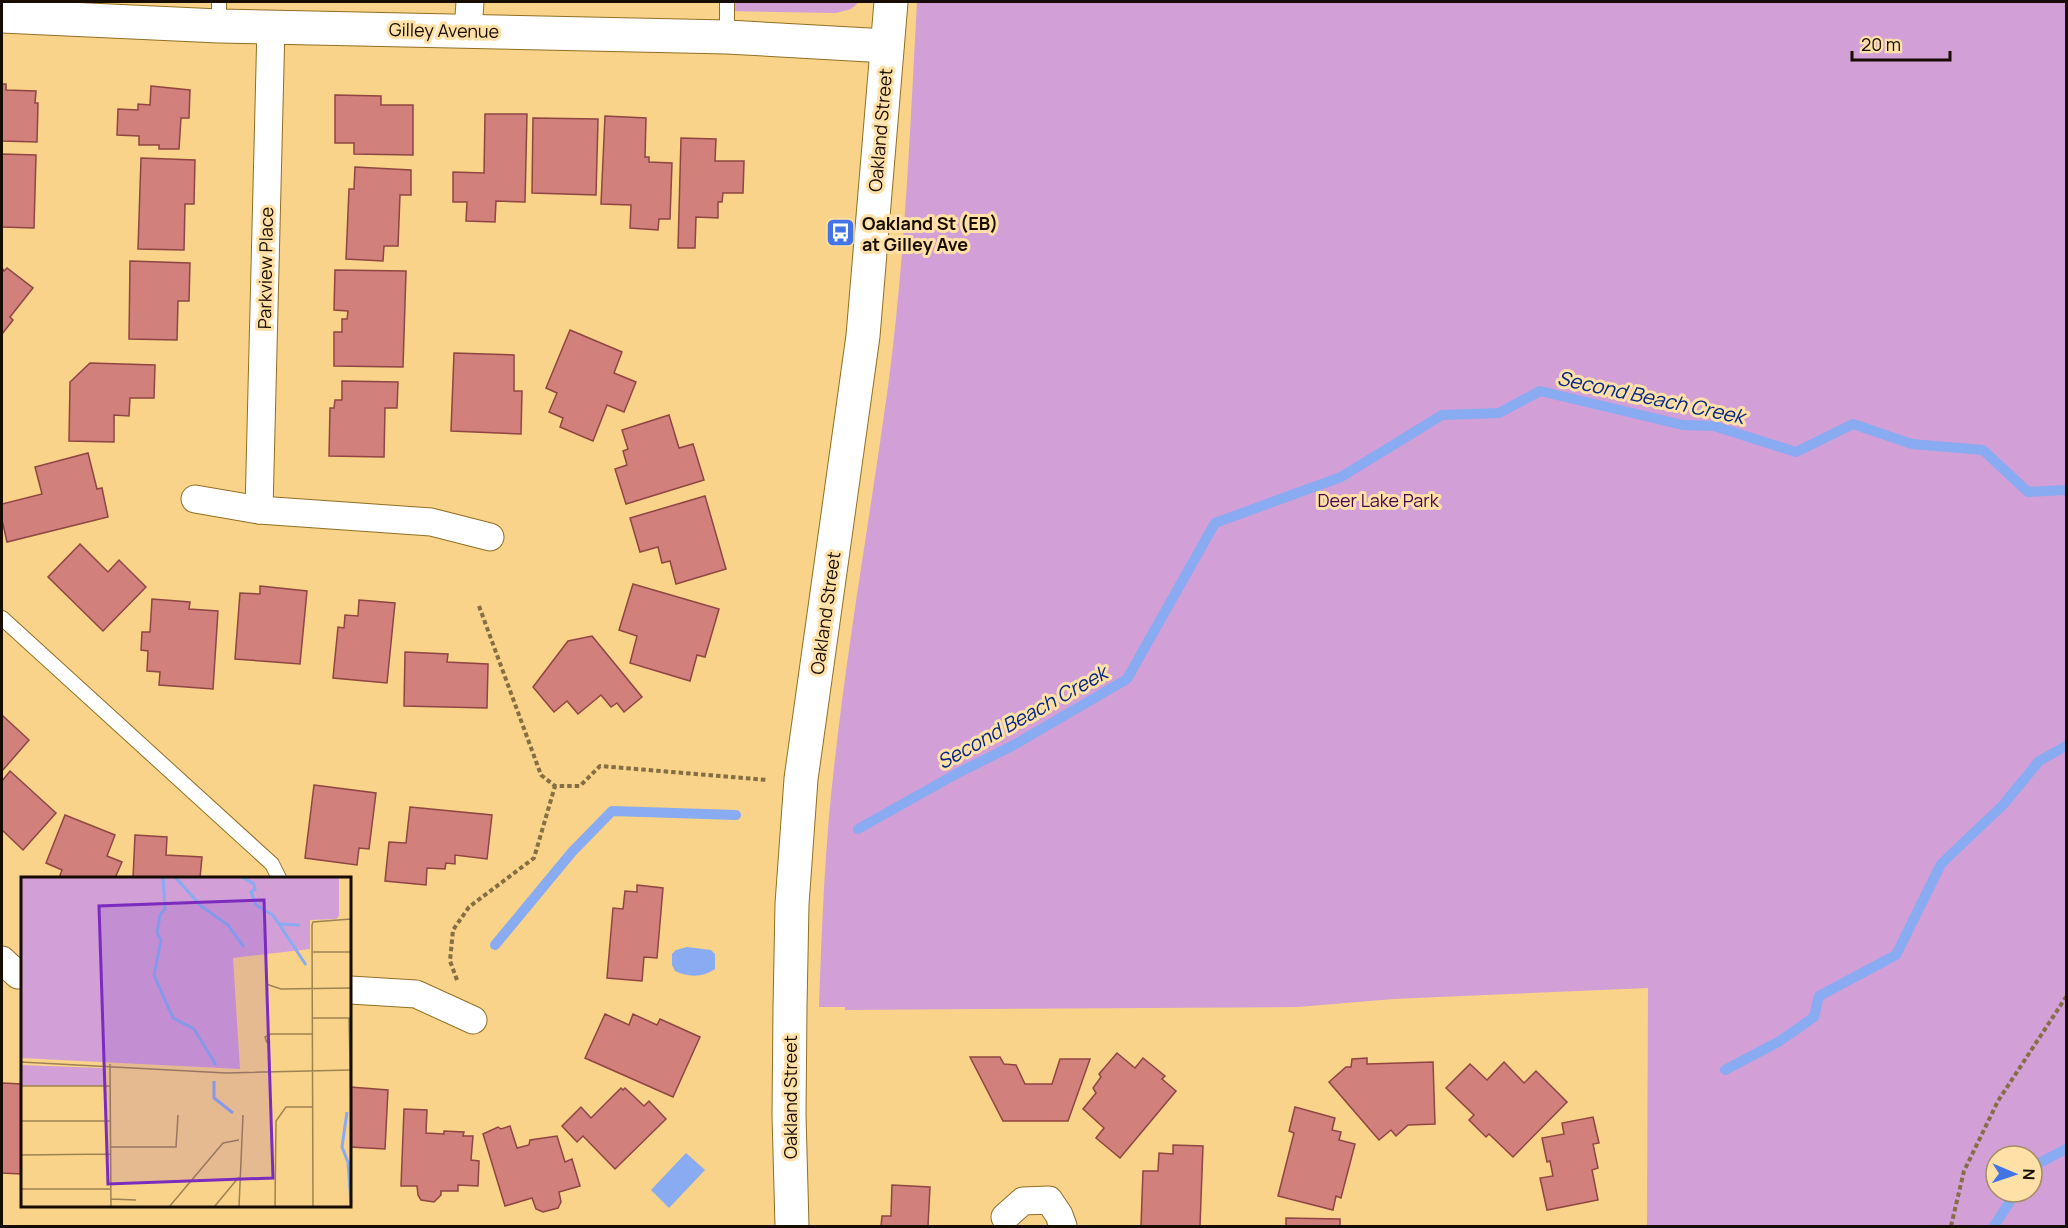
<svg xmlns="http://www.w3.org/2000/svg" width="2068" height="1228" font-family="Manrope,sans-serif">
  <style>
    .green { fill: #d29fd7; fill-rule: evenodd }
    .water { fill: #88abf1 }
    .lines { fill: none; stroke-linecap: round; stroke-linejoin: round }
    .stream { stroke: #88abf1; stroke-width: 10 }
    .building { fill: #d1807c; stroke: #8f4543; stroke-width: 1.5 }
    .lane-casing { stroke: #916f23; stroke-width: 16 }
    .street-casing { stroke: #916f23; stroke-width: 29 }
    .secondary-casing { stroke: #916f23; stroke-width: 35 }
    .path { stroke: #856e43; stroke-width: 4; stroke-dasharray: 4.5 3; stroke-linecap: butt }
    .lane { stroke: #fff; stroke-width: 14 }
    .street { stroke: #fff; stroke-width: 27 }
    .secondary { stroke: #fff; stroke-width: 33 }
    .labels { text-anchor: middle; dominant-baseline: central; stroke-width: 6; stroke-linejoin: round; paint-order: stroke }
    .street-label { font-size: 18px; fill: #160c00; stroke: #ffe1a7 }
    .poi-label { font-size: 18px; font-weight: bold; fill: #160c00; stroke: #ffe1a7; text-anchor: start }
    .park-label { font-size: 18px; fill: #490350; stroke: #ffe1a7 }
    .water-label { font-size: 20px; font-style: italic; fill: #032689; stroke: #ffe1a7 }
    .inset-river { fill: none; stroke: #88abf1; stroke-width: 3 }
    .inset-road { fill: none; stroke: #9e8352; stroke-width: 1.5 }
    .view { fill: #7b2cbf; fill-opacity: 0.15; stroke: #7b2cbf; stroke-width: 3 }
    .inset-edge { fill: none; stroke: #160c00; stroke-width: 3 }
  </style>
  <rect width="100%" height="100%" fill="#f8d389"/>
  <g class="green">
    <polygon points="727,2 859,2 851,9 836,13 727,11"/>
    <path d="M917,2H2066V1226H1647L1648,988L1393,999L1298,1007L845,1010V1007H819C822,924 825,841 835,759C849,634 871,511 888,387C905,259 910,130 917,2ZM1996,1156H2032V1192H1996Z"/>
  </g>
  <g class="water">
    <path d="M687,947L711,950L715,954V969C702,978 688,977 675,971L672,965V954L676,950Z"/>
    <polygon points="686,1153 705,1170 669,1208 651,1190"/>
  </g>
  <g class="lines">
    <g class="stream">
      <polyline points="858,829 956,774 1012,746 1127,679 1215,523 1341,477 1442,415 1499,413 1540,391 1683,425 1714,426 1796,452 1853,424 1912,444 1983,450 2028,492 2066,490"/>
      <polyline points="495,945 572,852 612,811 736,815"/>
      <polyline points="1725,1070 1780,1041 1814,1017 1819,996 1896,955 1941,864 2003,805 2039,761 2066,746"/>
      <polyline points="2032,1167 2066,1149"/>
      <polyline points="1994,1226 2016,1192"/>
    </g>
  </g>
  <g class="building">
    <polygon points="2,84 6,84 6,90 36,91 35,103 38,103 37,142 2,141"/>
    <polygon points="151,86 190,90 189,118 181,118 179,149 159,149 159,145 139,145 139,136 117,135 118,109 138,110 138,104 150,105"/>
    <polygon points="335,95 381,96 381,105 413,105 413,155 354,154 354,143 335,143"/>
    <polygon points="485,114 527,114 525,202 496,201 495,222 466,221 467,202 453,202 453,172 484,173"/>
    <polygon points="605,116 646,118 645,157 649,157 649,162 672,163 670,219 659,219 658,230 630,228 631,205 601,204"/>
    <polygon points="533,118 598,119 596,195 532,193"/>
    <polygon points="681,138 716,139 715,161 744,161 743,193 723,193 722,202 718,202 718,218 696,217 695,248 678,248"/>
    <polygon points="2,154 36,155 34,228 2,227"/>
    <polygon points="141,158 195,160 194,204 185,204 184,250 138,249"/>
    <polygon points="355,167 411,170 411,195 400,195 398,246 384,246 383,261 346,259 349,189 354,189"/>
    <polygon points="130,261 190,263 189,301 178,301 177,340 129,339"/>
    <polygon points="2,268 4,271 7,268 33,288 10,317 13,320 2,334"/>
    <polygon points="335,270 406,271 403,367 334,366 334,332 342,332 342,319 347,319 348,311 334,310"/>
    <polygon points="570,330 622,352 614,373 636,382 624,412 607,405 593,441 560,427 563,418 549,412 557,393 546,388"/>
    <polygon points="454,353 514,355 514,391 522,391 521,434 451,431"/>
    <polygon points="90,363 155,365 154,398 130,398 129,416 114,415 114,442 69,441 70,382"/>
    <polygon points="342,381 398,382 397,408 385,408 384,457 329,456 330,408 334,408 335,400 342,400"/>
    <polygon points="669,415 679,448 693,444 704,480 626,504 615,469 627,465 623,451 628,449 622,430"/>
    <polygon points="88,453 97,489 102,488 108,517 7,542 2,520 2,504 42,494 35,467"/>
    <polygon points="705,496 726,569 676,584 670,561 662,563 658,547 640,552 630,518"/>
    <polygon points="80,544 108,572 119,560 146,587 103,631 48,577"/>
    <polygon points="633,584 719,609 705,657 697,655 690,681 630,663 637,636 619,630"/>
    <polygon points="260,586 307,591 300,664 235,659 240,593 260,594"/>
    <polygon points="152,599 190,602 189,609 218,611 213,689 159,685 160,672 147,671 148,651 141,650 142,632 150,632"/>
    <polygon points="359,600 395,603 387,683 333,678 338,627 344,628 345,615 358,616"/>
    <polygon points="592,636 642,697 624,712 617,703 611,707 601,695 578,714 567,701 554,712 533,687 568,641"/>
    <polygon points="405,652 448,654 447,662 488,664 487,708 404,706"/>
    <polygon points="3,716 29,740 2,771 2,717"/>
    <polygon points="10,771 56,813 23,850 2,830 2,781"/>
    <polygon points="314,785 376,793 369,849 359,848 357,865 305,858"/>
    <polygon points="410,807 492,815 487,859 455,855 455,864 446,863 445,869 427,868 426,885 385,881 389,842 406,843"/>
    <polygon points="65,815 115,835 107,856 122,862 115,878 59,878 62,870 46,863"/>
    <polygon points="135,835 167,837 166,855 202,857 200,878 133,878"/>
    <polygon points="637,885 663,888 657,958 644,957 642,981 607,978 613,908 623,909 625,891 637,892"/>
    <polygon points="605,1014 629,1025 633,1014 657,1025 660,1019 700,1037 673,1097 585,1058"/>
    <polygon points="1117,1053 1135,1068 1143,1058 1165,1076 1162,1079 1176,1091 1120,1158 1096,1138 1104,1128 1083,1109 1096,1093 1093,1088 1101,1077 1099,1074"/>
    <polygon points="970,1057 1000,1057 1004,1064 1016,1065 1025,1084 1052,1084 1060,1059 1090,1059 1068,1121 1003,1121"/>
    <polygon points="1367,1058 1367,1064 1433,1062 1435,1124 1408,1125 1396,1136 1391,1130 1379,1140 1329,1082 1346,1067 1351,1067 1352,1059"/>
    <polygon points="1504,1062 1524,1083 1536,1071 1567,1102 1513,1157 1489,1134 1486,1137 1469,1120 1474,1115 1446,1088 1470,1064 1487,1080"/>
    <polygon points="2,1083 22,1084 21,1174 2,1173"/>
    <polygon points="350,1087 388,1090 385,1149 350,1147"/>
    <polygon points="621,1088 623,1090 625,1088 644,1106 649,1101 666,1119 615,1169 583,1136 577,1142 562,1126 581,1107 591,1118"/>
    <polygon points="1295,1107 1335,1118 1332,1130 1341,1132 1339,1140 1355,1144 1341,1198 1336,1196 1333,1210 1278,1196 1294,1133 1289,1131"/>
    <polygon points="404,1109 427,1110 426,1133 444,1134 444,1131 464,1132 463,1136 473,1136 471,1160 479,1161 478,1186 458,1185 458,1191 441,1191 441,1195 434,1202 421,1200 418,1195 417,1186 401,1186"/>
    <polygon points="1593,1117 1599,1143 1593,1144 1598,1168 1592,1170 1598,1200 1547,1210 1540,1178 1553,1176 1550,1161 1547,1162 1542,1138 1564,1134 1562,1123"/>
    <polygon points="510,1126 517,1148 529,1145 530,1140 557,1136 565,1162 572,1159 580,1186 559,1192 561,1202 558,1208 543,1212 536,1209 532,1198 505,1206 483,1134 498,1127 501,1129"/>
    <polygon points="1173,1145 1203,1146 1200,1226 1141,1226 1143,1171 1158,1171 1159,1153 1173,1154"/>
    <polygon points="892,1185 930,1187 928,1226 881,1226 882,1216 891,1216"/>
    <polygon points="1286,1218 1340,1219 1340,1226 1286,1226"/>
  </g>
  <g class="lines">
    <defs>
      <g id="lane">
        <polyline points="219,26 219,2"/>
        <polyline points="727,37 727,2"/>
        <polyline points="2,618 272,864 279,878"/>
      </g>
      <g id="street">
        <polyline points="271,26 259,510 431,522 490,537"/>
        <polyline points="468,31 470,2"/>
        <polyline points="195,499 259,510"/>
        <polyline points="2,960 18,975"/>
        <polyline points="350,990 416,994 473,1020"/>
        <polyline points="1005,1217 1023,1201 1049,1200 1059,1215 1063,1226"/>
      </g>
      <g id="secondary">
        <polyline points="2,16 219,26 727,37 887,46"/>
        <polyline points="792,1226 789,1115 790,1007 792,904 801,779 863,336 891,2"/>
      </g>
    </defs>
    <use href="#lane" class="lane-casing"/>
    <use href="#street" class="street-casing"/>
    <use href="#secondary" class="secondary-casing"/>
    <g class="path">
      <polyline points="479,606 541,775 555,786 580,786 600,766 768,780"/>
      <polyline points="457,980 450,961 453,930 469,907 534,858 555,786"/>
      <polyline points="1951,1226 1964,1171 1998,1101 2066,997"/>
    </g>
    <use href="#lane" class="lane"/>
    <use href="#street" class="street"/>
    <use href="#secondary" class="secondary"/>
  </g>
  <defs>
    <symbol id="bus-square" viewBox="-11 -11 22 22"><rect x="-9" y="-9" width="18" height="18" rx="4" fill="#4274e5" stroke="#ffe1a7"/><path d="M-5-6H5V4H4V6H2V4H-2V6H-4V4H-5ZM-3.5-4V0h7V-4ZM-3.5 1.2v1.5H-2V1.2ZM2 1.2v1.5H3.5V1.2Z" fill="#fff"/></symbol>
  </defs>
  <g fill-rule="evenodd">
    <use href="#bus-square" x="824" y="216" width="33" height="33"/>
  </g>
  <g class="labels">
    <g class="street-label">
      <text transform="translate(444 30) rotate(1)">Gilley Avenue</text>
      <text transform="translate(880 130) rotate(-85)">Oakland Street</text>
      <text transform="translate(265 268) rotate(-89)">Parkview Place</text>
      <text transform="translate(825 613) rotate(-82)">Oakland Street</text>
      <text transform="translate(790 1097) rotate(-90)">Oakland Street</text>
    </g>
    <g class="poi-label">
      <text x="862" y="223">Oakland St (EB)<tspan x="862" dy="21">at Gilley Ave</tspan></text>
    </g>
    <g class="park-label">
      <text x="1378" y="500">Deer Lake Park</text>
    </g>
    <g class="water-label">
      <text transform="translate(1651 397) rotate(12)">Second Beach Creek</text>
      <text transform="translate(1022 717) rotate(-29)">Second Beach Creek</text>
    </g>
  </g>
  <g transform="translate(21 877)">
    <rect width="330" height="330" fill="#f8d389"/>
    <path d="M0,0H318V39L315,42L289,43V72L212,81L219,192L0,181ZM0,188L81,191L85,194V209H0Z" fill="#d29fd7"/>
    <path class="inset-river" d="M142,0L144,32L139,38L136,56L140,63L133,98L152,141L173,152L195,188M154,0L180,29L207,48L223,70M221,0L233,7L234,12L230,15L235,28L252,38L285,88M259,47L279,48M193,204V221L212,236M326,235L321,270L327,285L330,327"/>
    <path class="inset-road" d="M292,75H330M245,107L260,112L330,111M291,141H330M328,141L330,231M246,166L244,160L250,157H291M0,185L205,196L330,193M89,187L90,330M0,209H89M0,244H89M90,270H155L157,238M0,278L90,277M0,312H89M90,322L115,323M148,330L202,266L218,263M193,330L218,300M218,330L222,238M254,330L255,244L265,230H292M292,330L291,48L292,45L330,42"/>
    <path class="view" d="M243,23L252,301L87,307L78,29Z"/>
    <rect width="330" height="330" class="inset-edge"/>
  </g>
  <rect width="2068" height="1228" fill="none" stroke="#160c00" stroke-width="6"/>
  <g transform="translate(2014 1174) rotate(92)"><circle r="28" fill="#ffe1a7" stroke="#a28c64" stroke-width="1.5"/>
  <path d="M0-4.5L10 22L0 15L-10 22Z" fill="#4274e5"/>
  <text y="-9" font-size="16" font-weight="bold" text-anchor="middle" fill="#160c00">N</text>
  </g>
  <path d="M1852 51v9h98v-9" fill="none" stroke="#160c00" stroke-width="3"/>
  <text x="1861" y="51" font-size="18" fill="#160c00" stroke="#ffe1a7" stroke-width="4.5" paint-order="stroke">20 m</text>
</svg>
